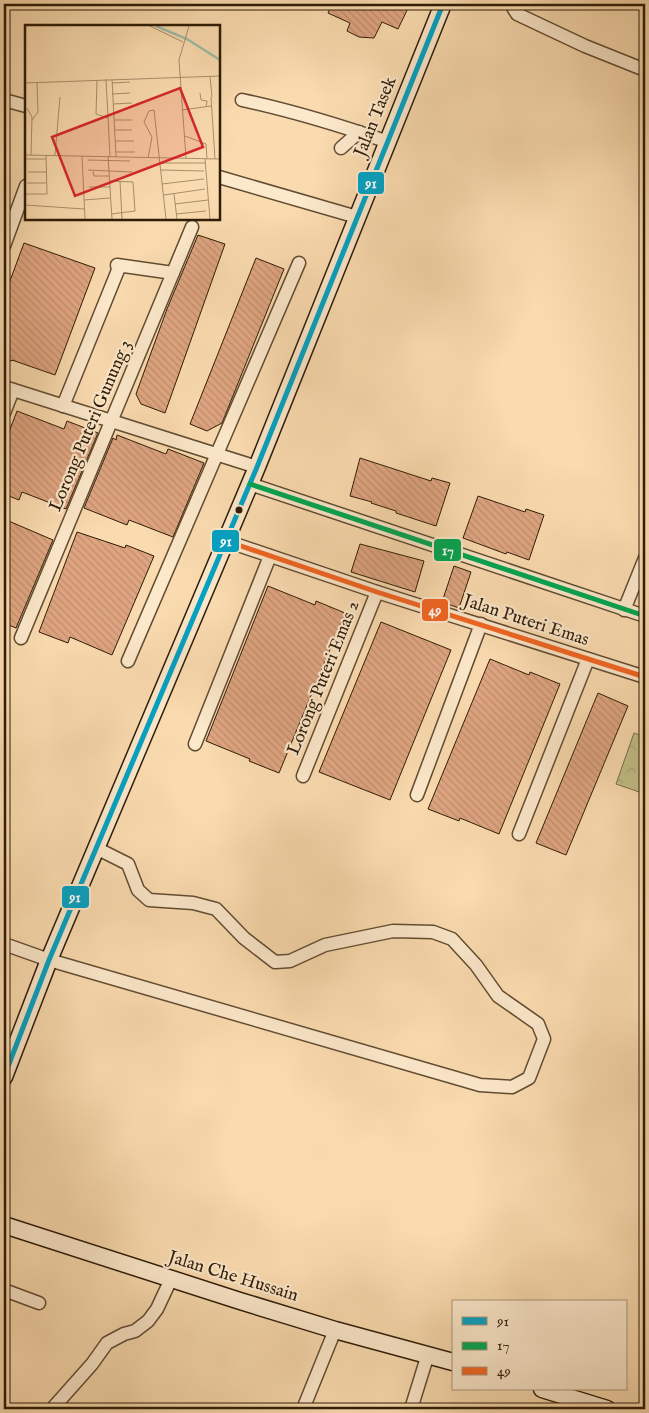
<svg xmlns="http://www.w3.org/2000/svg" width="649" height="1413" font-family="'IM FELL English',serif">
  <style>
    .park { fill: url(#park-crowns); stroke: #786e48 }
    .building { fill: url(#building-back-hatch); stroke: #2f1c07 }
    .lines { fill: none; stroke-linecap: round; stroke-linejoin: round }
    .street-casing { stroke: #624c31; stroke-width: 15 }
    .secondary-casing { stroke: #2f1c07; stroke-width: 19 }
    .street { stroke: #fce8cb; stroke-width: 12 }
    .secondary { stroke: #fce8cb; stroke-width: 16 }
    .bus-1-casing { stroke: #fce8cb; stroke-width: 9 }
    .bus-2-casing { stroke: #fce8cb; stroke-width: 9 }
    .bus-3-casing { stroke: #fce8cb; stroke-width: 9 }
    .bus-1 { stroke: #02a2c4; stroke-width: 5 }
    .bus-2 { stroke: #00a651; stroke-width: 5 }
    .bus-3 { stroke: #f26522; stroke-width: 5 }
    .bus-dot { fill: #2f1c07; stroke: #fce8cb; stroke-width: 2 }
    .labels { text-anchor: middle; dominant-baseline: central; stroke-width: 4.5; stroke-linejoin: round; paint-order: stroke }
    .street-label { font-size: 18px; fill: #2f1c07; stroke: #fce8cb }
    .inset-river { fill: none; stroke: #9ebba8; stroke-width: 2.5 }
    .inset-road { fill: none; stroke: #a98f6c; stroke-width: 1 }
    .view { fill: #d62828; fill-opacity: 0.15; stroke: #d62828; stroke-width: 2.5 }
    .inset-edge { fill: none; stroke: #2f1c07; stroke-width: 2.5 }
    .line-badge { stroke: #fce8cb; stroke-width: 2 }
    .badge-label { font-size: 14px; text-anchor: middle; font-weight: bold; fill: #fff }
  </style>
  <defs>
    <pattern id="park-crowns" width="20" height="18" patternUnits="userSpaceOnUse" patternTransform="scale(1.25)"><rect width="20" height="18" fill="#c2bf88"/><path d="M2 6a3 3 0 1 1 6 0M12 15a3 3 0 1 1 6 0" fill="none" stroke="#a7a474"/></pattern>
    <pattern id="building-back-hatch" width="6" height="6" patternUnits="userSpaceOnUse" patternTransform="scale(1.25)"><rect width="6" height="6" fill="#dfa581"/><path d="M-1 5l2 2M0 0l6 6M5-1l2 2" fill="none" stroke="#c08d6e"/></pattern>
  </defs>
  <rect width="100%" height="100%" fill="#fadbaf"/>
  <filter id="stains"><feTurbulence type="fractalNoise" baseFrequency=".004" numOctaves="4"/><feColorMatrix values="0 0 0 0 .2 0 0 0 0 .09 0 0 0 0 .02 0 0 0 .5 -.17"/></filter>
  <radialGradient id="worn" r=".72"><stop offset=".6" stop-color="#630" stop-opacity="0"/><stop offset="1" stop-color="#630" stop-opacity=".3"/></radialGradient>
  <polygon class="park" points="634,733 645,737 645,794 616,784"/>
  <g class="building">
    <polygon points="332,4 410,4 398,29 382,22 374,38 359,37 347,31 350,23 328,13"/>
    <polygon points="198,235 225,244 165,413 141,404 136,394 167,309"/>
    <polygon points="24,243 95,268 55,375 12,360 12,361 4,358 4,297"/>
    <polygon points="256,258 284,269 222,423 207,431 190,424"/>
    <polygon points="17,411 64,429 67,421 98,433 66,509 22,492 19,500 4,494 4,445"/>
    <polygon points="117,435 166,454 168,449 204,463 173,537 129,520 127,525 84,508 113,438 116,440"/>
    <polygon points="360,458 431,481 432,478 450,483 436,526 396,513 396,511 371,503 372,502 350,496"/>
    <polygon points="478,496 525,512 526,509 544,515 529,560 507,552 506,554 463,538"/>
    <polygon points="4,519 53,540 16,628 4,623"/>
    <polygon points="77,532 125,548 126,545 154,556 112,655 70,637 68,643 39,632"/>
    <polygon points="360,544 424,561 415,592 351,572"/>
    <polygon points="454,566 471,572 459,608 442,602"/>
    <polygon points="268,586 315,605 316,601 345,613 279,773 249,761 250,759 206,741"/>
    <polygon points="381,622 451,650 390,800 319,772"/>
    <polygon points="490,659 529,675 530,672 560,684 499,834 460,818 459,821 428,809"/>
    <polygon points="598,693 628,706 566,855 536,843"/>
  </g>
  <g class="lines">
    <defs>
      <g id="street">
        <polyline points="511,4 517,14 585,46 645,70"/>
        <polyline points="4,100 26,106"/>
        <path d="M242,100C293,111 339,125 388,142"/>
        <polyline points="341,148 359,132"/>
        <polyline points="219,177 357,217"/>
        <polyline points="4,246 26,186"/>
        <polyline points="4,387 257,467"/>
        <polyline points="63,406 118,270 117,265 173,273"/>
        <polyline points="4,413 13,390"/>
        <polyline points="250,484 645,616"/>
        <polyline points="226,541 377,592 645,677"/>
        <polyline points="624,610 645,558"/>
        <polyline points="21,638 192,227"/>
        <polyline points="128,661 299,263"/>
        <polyline points="195,744 270,556"/>
        <polyline points="303,776 377,592"/>
        <polyline points="417,795 481,624"/>
        <polyline points="519,834 588,659"/>
        <polyline points="4,944 49,960 480,1085 512,1087 529,1078 544,1039 538,1024 498,996 476,965 452,939 433,932 393,931 325,945 290,961 275,962 244,938 216,909 193,903 149,900 138,890 128,864 96,848"/>
        <polyline points="4,1290 39,1303"/>
        <polyline points="52,1409 92,1364 107,1343 124,1334 135,1331 148,1321 157,1309 171,1279"/>
        <polyline points="303,1409 335,1330"/>
        <polyline points="411,1409 428,1354"/>
      </g>
      <g id="secondary">
        <polyline points="4,1077 49,960 257,467 443,4"/>
        <polyline points="4,1225 240,1301 335,1330 453,1362"/>
        <polyline points="542,1389 607,1409"/>
      </g>
    </defs>
    <use href="#street" class="street-casing"/>
    <use href="#secondary" class="secondary-casing"/>
    <use href="#street" class="street"/>
    <use href="#secondary" class="secondary"/>
    <defs>
      <polyline id="bus-1" points="4,1077 49,960 257,467 443,4"/>
      <polyline id="bus-2" points="250,484 645,616"/>
      <polyline id="bus-3" points="226,541 377,592 645,677"/>
    </defs>
    <use href="#bus-1" class="bus-1-casing"/>
    <use href="#bus-2" class="bus-2-casing"/>
    <use href="#bus-3" class="bus-3-casing"/>
    <use href="#bus-1" class="bus-1"/>
    <use href="#bus-2" class="bus-2"/>
    <use href="#bus-3" class="bus-3"/>
  </g>
  <circle class="bus-dot" cx="239" cy="510" r="4.5"/>
  <g class="labels">
    <g class="street-label">
      <text transform="translate(376 117) rotate(-68)">Jalan Tasek</text>
      <text transform="translate(91 426) rotate(-67)">Lorong Puteri Gunung 3</text>
      <text transform="translate(526 621) rotate(18)">Jalan Puteri Emas</text>
      <text transform="translate(324 678) rotate(-68)">Lorong Puteri Emas 2</text>
      <text transform="translate(233 1277) rotate(17)">Jalan Che Hussain</text>
    </g>
  </g>
  <g transform="translate(25 25)">
    <rect width="195" height="195" fill="#fadbaf"/>
    <path class="inset-river" d="M131,1L162,14L195,35"/>
    <path class="inset-road" d="M125,1L158,17M185,51L187,72M81,54L85,131M87,54L91,132M72,55L71,89L83,93M0,58L195,51M87,58L105,57M175,68L176,75L182,76L181,82M87,69L105,68M186,72L190,134M88,79L107,78M2,83L7,92L6,130M157,85L186,81M7,95L13,87L12,57M89,95H107M89,105H107M160,111L181,119L182,134M90,116H109M91,127H110M0,130L195,134M30,130L35,72M57,131L60,194M83,131L87,194M123,133L127,112L119,97L124,86L129,85L141,194M161,133L154,35L164,1M0,134H21M180,134L185,194M63,135L105,136M135,138H180M63,145L107,147M136,145L179,146M68,146L69,151H84M3,147H21M84,156L108,157L110,186L86,189M95,156L97,194M2,158H21M137,159L179,154M64,162H85M0,169H22L21,130M149,169L152,194M139,170L180,164M59,175L85,173M150,179L183,175M0,180L59,184M151,189L181,186"/>
    <path class="view" d="M155,63L178,122L50,171L27,112Z"/>
    <rect width="195" height="195" class="inset-edge"/>
  </g>
  <g class="line-badge">
    <rect x="357" y="171" width="28" height="24" rx="5" fill="#02a2c4"/>
    <rect x="211" y="529" width="29" height="24" rx="5" fill="#02a2c4"/>
    <rect x="433" y="538" width="29" height="24" rx="5" fill="#00a651"/>
    <rect x="421" y="598" width="28" height="24" rx="5" fill="#f26522"/>
    <rect x="61" y="885" width="29" height="24" rx="5" fill="#02a2c4"/>
  </g>
  <g class="badge-label">
    <text x="371" y="188">91</text>
    <text x="226" y="546">91</text>
    <text x="448" y="555">17</text>
    <text x="435" y="615">49</text>
    <text x="75" y="902">91</text>
  </g>
  <rect width="649" height="1413" fill="none" stroke="#fadbaf" stroke-width="20"/>
  <rect x="5" y="5" width="639" height="1403" fill="none" stroke="#2f1c07" stroke-width="2.5"/>
  <rect x="10" y="10" width="629" height="1393" fill="none" stroke="#2f1c07"/>
  <rect x="452" y="1300" width="175" height="90" fill="#fce8cb" stroke="#aa967d"/>
  <rect x="462" y="1317" width="25" height="8" fill="#02a2c4" stroke="#aa967d"/>
  <text x="497" y="1326" font-size="15" fill="#2f1c07">91</text>
  <rect x="462" y="1342" width="25" height="8" fill="#00a651" stroke="#aa967d"/>
  <text x="497" y="1350" font-size="15" fill="#2f1c07">17</text>
  <rect x="462" y="1367" width="25" height="8" fill="#f26522" stroke="#aa967d"/>
  <text x="497" y="1376" font-size="15" fill="#2f1c07">49</text>
  <rect width="100%" height="100%" filter="url(#stains)"/>
  <rect width="100%" height="100%" fill="url(#worn)"/>
</svg>
